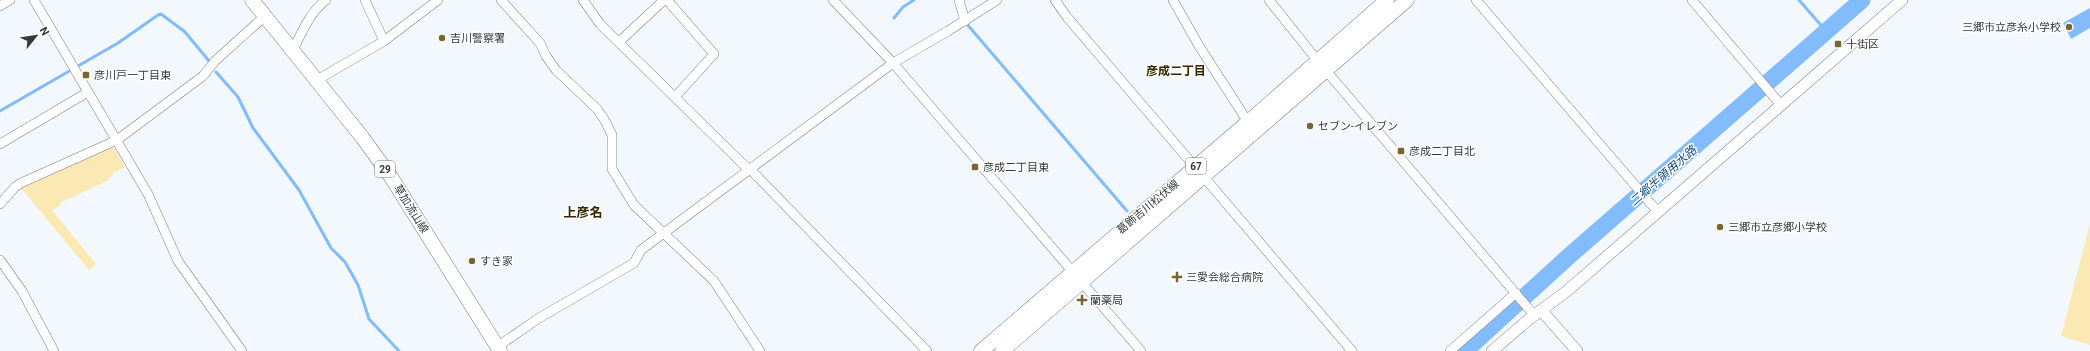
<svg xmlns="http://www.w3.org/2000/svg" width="2090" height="351" font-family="Roboto,'Noto Sans JP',sans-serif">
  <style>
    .green { fill: #fae9b2 }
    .water { fill: #82bcfc }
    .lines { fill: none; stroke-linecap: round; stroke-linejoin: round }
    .stream { stroke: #82bcfc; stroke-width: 3 }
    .river { stroke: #82bcfc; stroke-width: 17 }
    .minor-casing { stroke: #797f86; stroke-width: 10 }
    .tertiary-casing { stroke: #797f86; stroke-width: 12 }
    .primary-casing { stroke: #797f86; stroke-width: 15 }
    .minor { stroke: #fff; stroke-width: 9 }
    .tertiary { stroke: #fff; stroke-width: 11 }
    .primary { stroke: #fff; stroke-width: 14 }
    .poi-dot { fill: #756634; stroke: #fff; stroke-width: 1.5 }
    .labels { text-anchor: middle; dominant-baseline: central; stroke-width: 3; stroke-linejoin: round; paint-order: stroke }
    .shield { fill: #fff; stroke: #727476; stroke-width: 1 }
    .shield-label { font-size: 10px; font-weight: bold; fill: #36383b }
    .poi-label { font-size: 11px; fill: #36383b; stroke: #fff; text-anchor: start }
    .street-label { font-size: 11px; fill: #36383b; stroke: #fff }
    .neighbourhood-label { font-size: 12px; font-weight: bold; fill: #332800; stroke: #fff }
    .water-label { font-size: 12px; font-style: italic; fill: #0e4b85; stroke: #fff }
    .quarter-label { font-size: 13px; font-weight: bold; fill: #332800; stroke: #fff }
  </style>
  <rect width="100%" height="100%" fill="#f3f8fe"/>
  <g class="green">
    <polygon points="110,147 114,148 125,167 112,174 113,176 108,178 109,180 60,203 61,205 52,210 96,264 89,270 21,188"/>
    <polygon points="2090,224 2090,345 2061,336"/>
  </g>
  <polygon class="water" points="2090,8 2090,28 2071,39 2063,23"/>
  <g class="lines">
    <g class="stream">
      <polyline points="1799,0 1826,31"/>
      <polyline points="894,18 903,7 914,0"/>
      <polyline points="966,23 1127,211"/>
      <polyline points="216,72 238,97 253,128 299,190 331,248 345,262 358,285 369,319 399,351"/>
      <polyline points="0,111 118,43 158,15 161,14 185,32 209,61"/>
    </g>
    <polyline class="river" points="1465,351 1568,257 1862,0"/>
    <defs>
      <g id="minor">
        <polyline points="34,0 148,194 178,261 242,351"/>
        <polyline points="365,0 384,41"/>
        <polyline points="501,0 540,43 546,56 556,70 597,109 604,119 612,135 612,169 634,205 714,281 760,351"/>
        <polyline points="583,0 600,24 749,170"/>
        <polyline points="667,0 714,54 675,97"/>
        <polyline points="833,0 893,63 1141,351"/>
        <polyline points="959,0 965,21"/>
        <polyline points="1055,0 1067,17 1195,167"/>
        <polyline points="1173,0 1199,46 1248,122"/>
        <polyline points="1269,0 1317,60 1534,315"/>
        <polyline points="1476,0 1658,212"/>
        <polyline points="1692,0 1781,105"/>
        <polyline points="0,6 10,0"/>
        <polyline points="619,42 664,0"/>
        <path d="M293,50C302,32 310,12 326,0"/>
        <polyline points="317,80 384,41 438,0"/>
        <polyline points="0,144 88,92"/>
        <polyline points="750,169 927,351"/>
        <polyline points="1203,176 1352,351"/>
        <polyline points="0,204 15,187 21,183 117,140 203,76 215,61 265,16"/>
        <polyline points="0,260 22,291 54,351"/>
        <polyline points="497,347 539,318 634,263 641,250 893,63 948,31 997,0"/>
        <polyline points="1450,351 1516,293"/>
      </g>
      <g id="tertiary">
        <polyline points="1541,310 1577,351"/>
        <polyline points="1492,351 1528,320 1567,291 1902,0"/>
      </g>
      <g id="primary">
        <polyline points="252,0 362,137 391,177 500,351"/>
        <polyline points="981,351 1248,122 1387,0"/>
        <polyline points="1002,351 1407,0"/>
      </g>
    </defs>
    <use href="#minor" class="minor-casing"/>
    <use href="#tertiary" class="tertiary-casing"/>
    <use href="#primary" class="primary-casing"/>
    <use href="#minor" class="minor"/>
    <use href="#tertiary" class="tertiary"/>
    <use href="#primary" class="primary"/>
  </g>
  <g class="poi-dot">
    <circle cx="2069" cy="27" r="4"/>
    <circle cx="442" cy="38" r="4"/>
    <rect x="1834" y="40" width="8" height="8" rx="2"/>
    <rect x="82" y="71" width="8" height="8" rx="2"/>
    <circle cx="1310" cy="126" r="4"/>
    <rect x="1397" y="147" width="8" height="8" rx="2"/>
    <rect x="971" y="163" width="8" height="8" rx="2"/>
    <circle cx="1720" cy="227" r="4"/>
    <circle cx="472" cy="261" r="4"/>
    <path d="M1175 271h4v4h4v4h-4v4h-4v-4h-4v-4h4z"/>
    <path d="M1080 294h4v4h4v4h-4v4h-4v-4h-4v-4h4z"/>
  </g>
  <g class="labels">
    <g class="shield">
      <rect x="1186" y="158" width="20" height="16" rx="3"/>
      <rect x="375" y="161" width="20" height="16" rx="3"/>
    </g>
    <g class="shield-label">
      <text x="1196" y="166">67</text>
      <text x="385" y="169">29</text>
    </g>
    <g class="poi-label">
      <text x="2061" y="27" text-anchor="end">三郷市立彦糸小学校</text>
      <text x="450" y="38">吉川警察署</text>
      <text x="1846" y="44">十街区</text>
      <text x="94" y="75">彦川戸一丁目東</text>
      <text x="1318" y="126">セブン-イレブン</text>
      <text x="1409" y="151">彦成二丁目北</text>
      <text x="983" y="167">彦成二丁目東</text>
      <text x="1728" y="227">三郷市立彦郷小学校</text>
      <text x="480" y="261">すき家</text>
      <text x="1186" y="277">三愛会総合病院</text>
      <text x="1090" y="300">蘭薬局</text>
    </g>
    <g class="street-label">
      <text transform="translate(1148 207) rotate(-40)">葛飾吉川松伏線</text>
      <text transform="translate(411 209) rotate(58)">草加流山線</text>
    </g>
    <g class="neighbourhood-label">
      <text x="1176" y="71">彦成二丁目</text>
    </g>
    <g class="water-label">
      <text transform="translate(1663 176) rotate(-41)">二郷半領用水路</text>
    </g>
    <g class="quarter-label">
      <text x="583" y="212">上彦名</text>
    </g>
  </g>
  <g transform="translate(36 36) rotate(60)" stroke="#ffffff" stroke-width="3" paint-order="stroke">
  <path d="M0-3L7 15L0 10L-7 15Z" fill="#36383b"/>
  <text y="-6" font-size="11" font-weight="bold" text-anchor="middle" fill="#36383b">N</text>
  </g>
</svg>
